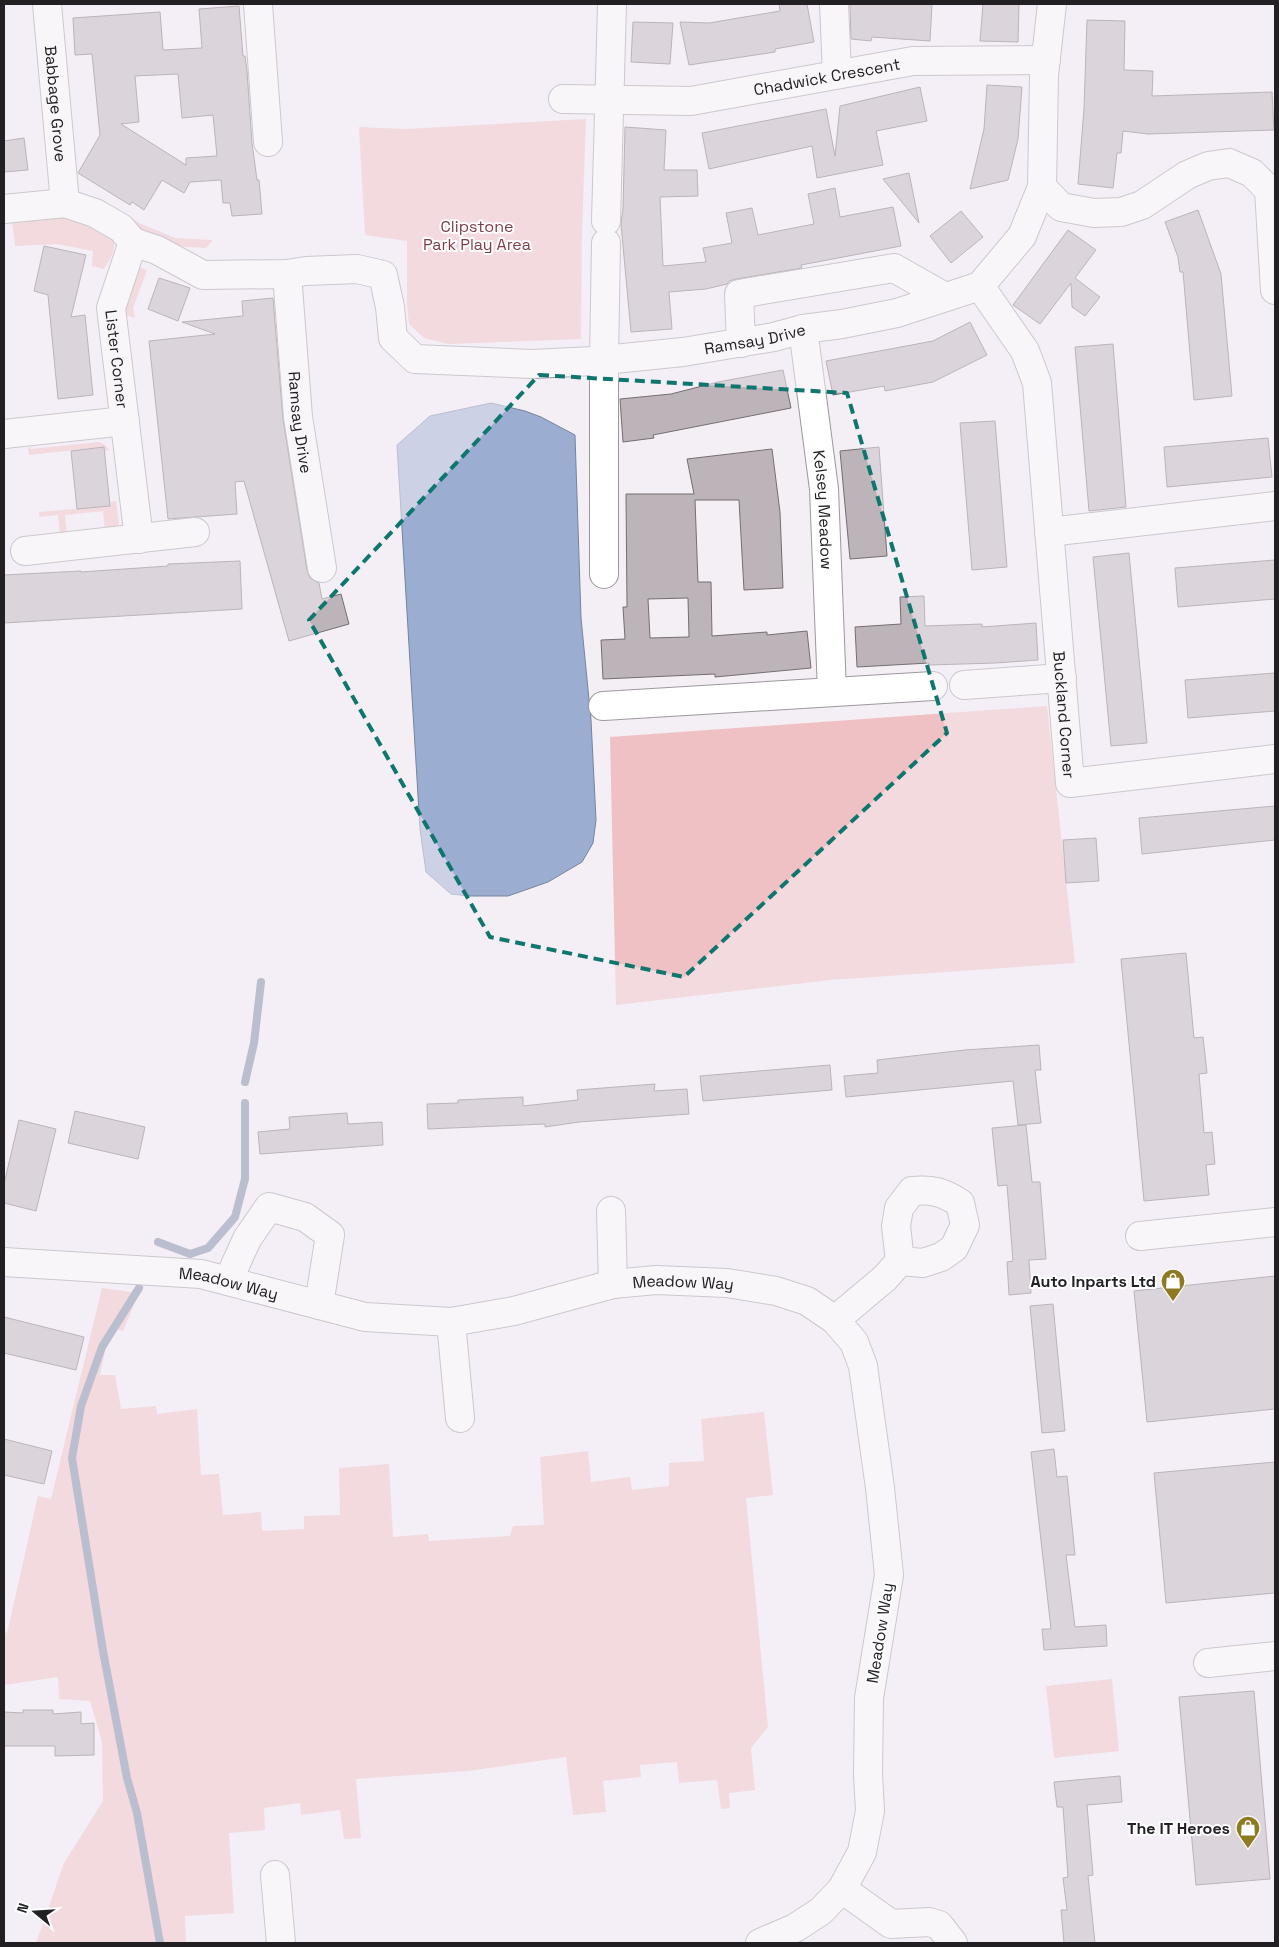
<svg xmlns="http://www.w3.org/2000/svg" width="1279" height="1947" font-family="'Space Grotesk',sans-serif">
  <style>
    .green { fill: #efc1c4 }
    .water { fill: #9baed2; stroke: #77839d }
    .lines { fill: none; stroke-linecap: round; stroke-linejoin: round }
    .stream { stroke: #77839d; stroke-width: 8 }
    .building { fill: #bcb4b8; stroke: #756e71; fill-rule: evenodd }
    .minor-casing { stroke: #9d989e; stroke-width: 30 }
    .minor { stroke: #fff; stroke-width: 28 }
    .marked { fill: none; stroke: #0f766e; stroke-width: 4; stroke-dasharray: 10 6; stroke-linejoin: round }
    .labels { text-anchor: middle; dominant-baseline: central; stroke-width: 4; stroke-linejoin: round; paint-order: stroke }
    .street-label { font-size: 16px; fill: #222022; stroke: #fefdff }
    .park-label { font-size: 16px; fill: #7d3f47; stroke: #fefdff }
    .poi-label { font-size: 16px; font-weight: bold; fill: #222022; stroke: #fefdff; text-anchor: end }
  </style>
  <rect width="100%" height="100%" fill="#f4eef5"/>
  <g class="green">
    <polygon points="586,119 582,232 581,339 448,344 424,338 409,324 407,305 407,241 365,235 359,127 406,129"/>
    <polygon points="101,199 139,223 175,238 213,240 206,248 171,246 100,209"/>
    <path d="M53,216C67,217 108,227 113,240C117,250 109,261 104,269L92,266L93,251L57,244L15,246L12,220Z"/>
    <polygon points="135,266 147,270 133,308 135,318 125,315 125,294"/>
    <polygon points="98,442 104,444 110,450 104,451 103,447 29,455 28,448 30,447 31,449"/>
    <polygon points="116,501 119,524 115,529 105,530 103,511 65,515 67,534 60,535 58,515 39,517 39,512 109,506 109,502"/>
    <polygon points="1047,706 1075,963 830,980 616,1005 610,737"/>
    <polygon points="102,1288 139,1293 123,1331 110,1327 100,1375 115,1375 121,1409 156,1406 157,1414 197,1409 201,1475 219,1474 223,1515 261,1512 262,1531 304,1529 304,1516 340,1515 339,1468 389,1464 393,1537 428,1534 429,1541 510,1536 513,1526 544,1525 540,1457 588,1451 591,1482 630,1477 632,1490 669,1486 669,1463 704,1461 701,1419 764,1412 773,1495 746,1498 768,1727 751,1748 755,1790 729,1793 730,1808 721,1809 717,1780 679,1783 677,1762 640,1765 641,1777 603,1781 606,1812 573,1815 566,1757 468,1771 356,1779 361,1838 344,1839 340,1810 301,1815 300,1803 264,1808 265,1830 229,1833 234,1913 185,1916 186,1943 36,1943 64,1863 103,1801 102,1742 90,1701 59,1699 58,1677 4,1685 4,1632 7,1633 38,1496 51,1499"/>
    <polygon points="1112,1679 1119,1751 1054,1758 1046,1686"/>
  </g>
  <polygon class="water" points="491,403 525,411 541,417 575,435 581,618 591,720 596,820 593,843 582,862 548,882 508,896 469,896 451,894 426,872 420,829 397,445 430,416"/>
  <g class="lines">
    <g class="stream">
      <polyline points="245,1082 254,1043 261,982"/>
      <polyline points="158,1242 190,1254 208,1248 235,1217 245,1179 245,1103"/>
      <polyline points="139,1288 102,1347 81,1406 72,1458 103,1651 127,1778 137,1813 160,1943"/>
    </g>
  </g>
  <g class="building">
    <polygon points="779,4 807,4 814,42 775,49 775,52 689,65 680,22 709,23 780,11"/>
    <polygon points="850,4 932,4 930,41 872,37 871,41 851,39"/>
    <polygon points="983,4 1019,4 1018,42 980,41"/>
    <path d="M239,6L243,56H245L247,71L252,143L257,180H259L262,214L232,216L230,203H223L221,180L190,182L184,193L162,180L144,210L132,202L130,205L78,173L100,135L92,54L75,55L73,18L160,12L163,50L202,48L199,9ZM178,74L182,118L213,115L217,156L186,158V165L121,124L139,122L135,76Z"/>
    <polygon points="1087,20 1125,21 1124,70 1153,71 1152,96 1272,92 1274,130 1148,134 1123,131 1121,153 1117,153 1113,188 1078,184 1084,109"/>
    <polygon points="633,22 673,23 670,64 631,62"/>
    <polygon points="987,85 1022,87 1018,139 1008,180 970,189 984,129"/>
    <polygon points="920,87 927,121 876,131 883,165 817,178 812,146 709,169 702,133 826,109 835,156 840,106"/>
    <polygon points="625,127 666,130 664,170 697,170 698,196 660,197 663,266 706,262 703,248 732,243 726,213 752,208 758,235 814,224 808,194 835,188 840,217 893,207 901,246 801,265 802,268 736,279 729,281 727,284 706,289 669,292 672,329 631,332 621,224 623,209"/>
    <polygon points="24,138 28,170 4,172 4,141"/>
    <polygon points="909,173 919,223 883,179"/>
    <polygon points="1198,210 1221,274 1232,396 1194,400 1183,272 1180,272 1178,257 1165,222"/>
    <polygon points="961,211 983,237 951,263 930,236"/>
    <polygon points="1068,230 1096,250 1075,278 1100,297 1085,316 1072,307 1071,283 1040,324 1013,305"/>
    <polygon points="44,246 86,255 71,317 85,315 93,395 58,399 48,295 34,291"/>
    <polygon points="159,278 190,288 178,321 148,309"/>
    <polygon points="273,298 283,419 307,570 310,578 319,583 322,599 341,594 349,624 289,641 244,481 235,482 237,514 168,519 149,341 215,334 182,322 243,316 242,301"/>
    <polygon points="970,322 987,355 933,382 885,391 884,386 833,395 826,361 933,341"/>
    <polygon points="1113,344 1126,507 1089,511 1075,347"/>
    <polygon points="783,370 791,408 653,435 654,438 623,442 620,399 671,394 718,382"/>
    <polygon points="995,421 1007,567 972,570 960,423"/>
    <polygon points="1268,438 1272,477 1167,487 1164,447"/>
    <polygon points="104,447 110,506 77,509 71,451"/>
    <polygon points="879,447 887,556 850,559 840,451"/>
    <path d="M772,449L780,512L783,588L744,590L739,500H695L698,582H711L712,636L767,632V635L807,631L811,668L715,677V674L603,679L601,640L625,639L623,607H627L626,494H694L687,459ZM688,598L689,637L650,638L648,599Z"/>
    <polygon points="1129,553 1147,743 1111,746 1093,557"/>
    <polygon points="1275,560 1275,599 1178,607 1175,568"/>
    <polygon points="240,561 242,609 4,623 4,575 81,571 81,572 168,566 168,564"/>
    <polygon points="924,596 925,626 982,624 982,627 1036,623 1038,660 995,663 929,665 929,663 857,667 855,627 901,624 900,597"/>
    <polygon points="1275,673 1275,711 1188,718 1185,680"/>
    <polygon points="1275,806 1275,840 1142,854 1139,818"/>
    <polygon points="1096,838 1099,881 1066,883 1063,840"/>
    <polygon points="1186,953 1194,1038 1203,1037 1207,1073 1199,1074 1204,1133 1212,1132 1215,1164 1206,1165 1209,1195 1144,1201 1121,959"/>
    <polygon points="1039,1045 1041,1070 1035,1070 1041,1123 1018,1125 1013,1081 846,1097 844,1076 878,1073 877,1060 965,1050"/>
    <polygon points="830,1065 832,1090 703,1101 700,1076"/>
    <polygon points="655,1084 654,1091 687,1089 689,1114 579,1122 545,1127 545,1124 428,1129 427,1104 458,1103 458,1100 523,1097 523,1106 578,1100 577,1090"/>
    <polygon points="75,1111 145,1127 138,1159 68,1143"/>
    <polygon points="347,1113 348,1124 382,1122 383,1145 260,1154 258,1132 290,1129 289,1117"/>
    <polygon points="19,1120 56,1129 36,1211 4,1203 4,1184"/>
    <polygon points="1026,1125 1032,1182 1040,1182 1046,1259 1029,1260 1031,1293 1009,1295 1007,1262 1013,1261 1007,1185 998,1186 992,1128"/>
    <polygon points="1275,1276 1275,1409 1147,1422 1134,1291"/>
    <polygon points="1053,1304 1065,1431 1042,1433 1030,1306"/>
    <polygon points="4,1317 84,1337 76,1370 4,1353"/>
    <polygon points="4,1439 52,1451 44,1484 4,1475"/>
    <polygon points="1054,1449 1057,1477 1067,1476 1075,1555 1066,1555 1075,1627 1106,1625 1107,1646 1044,1650 1042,1629 1051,1629 1031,1452"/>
    <polygon points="1275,1462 1275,1593 1166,1603 1154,1473"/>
    <polygon points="1254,1691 1270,1879 1196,1885 1179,1697"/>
    <polygon points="23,1710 53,1710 53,1714 81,1712 81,1724 94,1723 94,1755 55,1756 55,1746 4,1746 4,1712 23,1713"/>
    <polygon points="1120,1776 1122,1802 1087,1805 1093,1875 1088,1876 1095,1943 1064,1943 1061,1910 1067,1910 1063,1878 1068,1877 1063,1807 1057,1807 1054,1782"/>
  </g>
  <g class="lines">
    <defs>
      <g id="minor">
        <path id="s1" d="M47,4L65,203"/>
        <polyline points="258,4 268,142"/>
        <polyline points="834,4 837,74"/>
        <path id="s2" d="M563,99L691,101L913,61L1046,60"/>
        <polyline points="1042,187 1061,207 1094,213 1121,212 1142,205 1187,175 1208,166 1229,163 1252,173 1269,190 1275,290"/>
        <path id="s3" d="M4,209L65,203L95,213L121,228L133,242L157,250L203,275L287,274L306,271L357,269L383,275L390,307L393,338L415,359L532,364L594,361L683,352L774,337L803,329L842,324L897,313L980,286L1022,236L1042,187L1044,75L1052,4"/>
        <polyline points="606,221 612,4"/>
        <path id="s4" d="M133,242L111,308L139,539"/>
        <path id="s5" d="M287,274L298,417L322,568"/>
        <path id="s6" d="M980,286L1025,351L1037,383L1070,783L1275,759"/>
        <path id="s7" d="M803,329L824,489L832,691"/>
        <polyline points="741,343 739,294 894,268 945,297"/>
        <polyline points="4,434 125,421"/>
        <polyline points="1049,532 1275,506"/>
        <polyline points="25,551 195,532"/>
        <polyline points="604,574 604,360 606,243"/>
        <polyline points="964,685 1062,678"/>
        <polyline points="603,706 933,686"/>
        <polyline points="611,1211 613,1284"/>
        <polyline points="1140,1236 1275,1222"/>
        <path id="s8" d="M4,1262L201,1274L365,1317L451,1322L514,1311L613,1284L656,1280L727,1283L776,1291L807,1301L835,1320L854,1342L863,1366L880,1488L889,1575L869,1698L868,1774L870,1811L862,1852L842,1889L821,1911L795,1928L760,1943"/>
        <polyline points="228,1281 247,1239 269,1207 305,1217 330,1235 319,1305"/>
        <path d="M835,1320L885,1278L900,1261L896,1226L899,1208L912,1191C932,1189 943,1192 960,1203L965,1225L954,1248L941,1257L923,1263L900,1261"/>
        <polyline points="451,1322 460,1418"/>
        <polyline points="1208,1663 1275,1656"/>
        <polyline points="275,1875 281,1943"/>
        <polyline points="842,1889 891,1924 929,1922 939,1925 953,1943"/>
      </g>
    </defs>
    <use href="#minor" class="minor-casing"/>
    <use href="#minor" class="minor"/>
  </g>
  <path d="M0 0H1279V1947H0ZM539,375L847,393L947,733L684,977L490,937L309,620Z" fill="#f4eef5" fill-opacity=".55" fill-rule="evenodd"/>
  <path class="marked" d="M539,375L847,393L947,733L684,977L490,937L309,620Z"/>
  <defs>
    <symbol id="shop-pin" viewBox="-11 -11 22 30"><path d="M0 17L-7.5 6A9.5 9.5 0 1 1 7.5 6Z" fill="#8e7a20" stroke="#fefdff"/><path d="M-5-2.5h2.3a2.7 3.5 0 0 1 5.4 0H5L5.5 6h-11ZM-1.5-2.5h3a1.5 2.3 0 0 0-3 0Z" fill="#fff"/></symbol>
  </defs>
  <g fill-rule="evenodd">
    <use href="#shop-pin" x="1159" y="1267" width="28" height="38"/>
    <use href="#shop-pin" x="1234" y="1814" width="28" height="38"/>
  </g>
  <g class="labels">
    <g class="street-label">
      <text stroke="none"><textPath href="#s2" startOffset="266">Chadwick Crescent</textPath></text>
      <text stroke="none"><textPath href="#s1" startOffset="100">Babbage Grove</textPath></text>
      <text stroke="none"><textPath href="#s3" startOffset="836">Ramsay Drive</textPath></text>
      <text stroke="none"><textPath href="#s4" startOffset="121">Lister Corner</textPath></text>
      <text stroke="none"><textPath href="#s5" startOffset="149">Ramsay Drive</textPath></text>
      <text stroke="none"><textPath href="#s7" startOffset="182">Kelsey Meadow</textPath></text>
      <text stroke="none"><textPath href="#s6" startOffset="446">Buckland Corner</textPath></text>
      <text stroke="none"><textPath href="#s8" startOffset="690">Meadow Way</textPath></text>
      <text stroke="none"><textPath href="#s8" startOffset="226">Meadow Way</textPath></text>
      <text transform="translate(880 1633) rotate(-81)">Meadow Way</text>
    </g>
    <g class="park-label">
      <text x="477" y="226">Clipstone<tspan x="477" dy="18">Park Play Area</tspan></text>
    </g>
    <g class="poi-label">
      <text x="1156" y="1281">Auto Inparts Ltd</text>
      <text x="1230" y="1828">The IT Heroes</text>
    </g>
  </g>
  <rect width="1279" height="1947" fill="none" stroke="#222022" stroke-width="10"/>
  <g transform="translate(35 1912) rotate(288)" stroke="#fefdff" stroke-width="4" paint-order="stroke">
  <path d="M0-4L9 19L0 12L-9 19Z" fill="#222022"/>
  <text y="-8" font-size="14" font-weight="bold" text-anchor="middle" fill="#222022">N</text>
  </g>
</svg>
